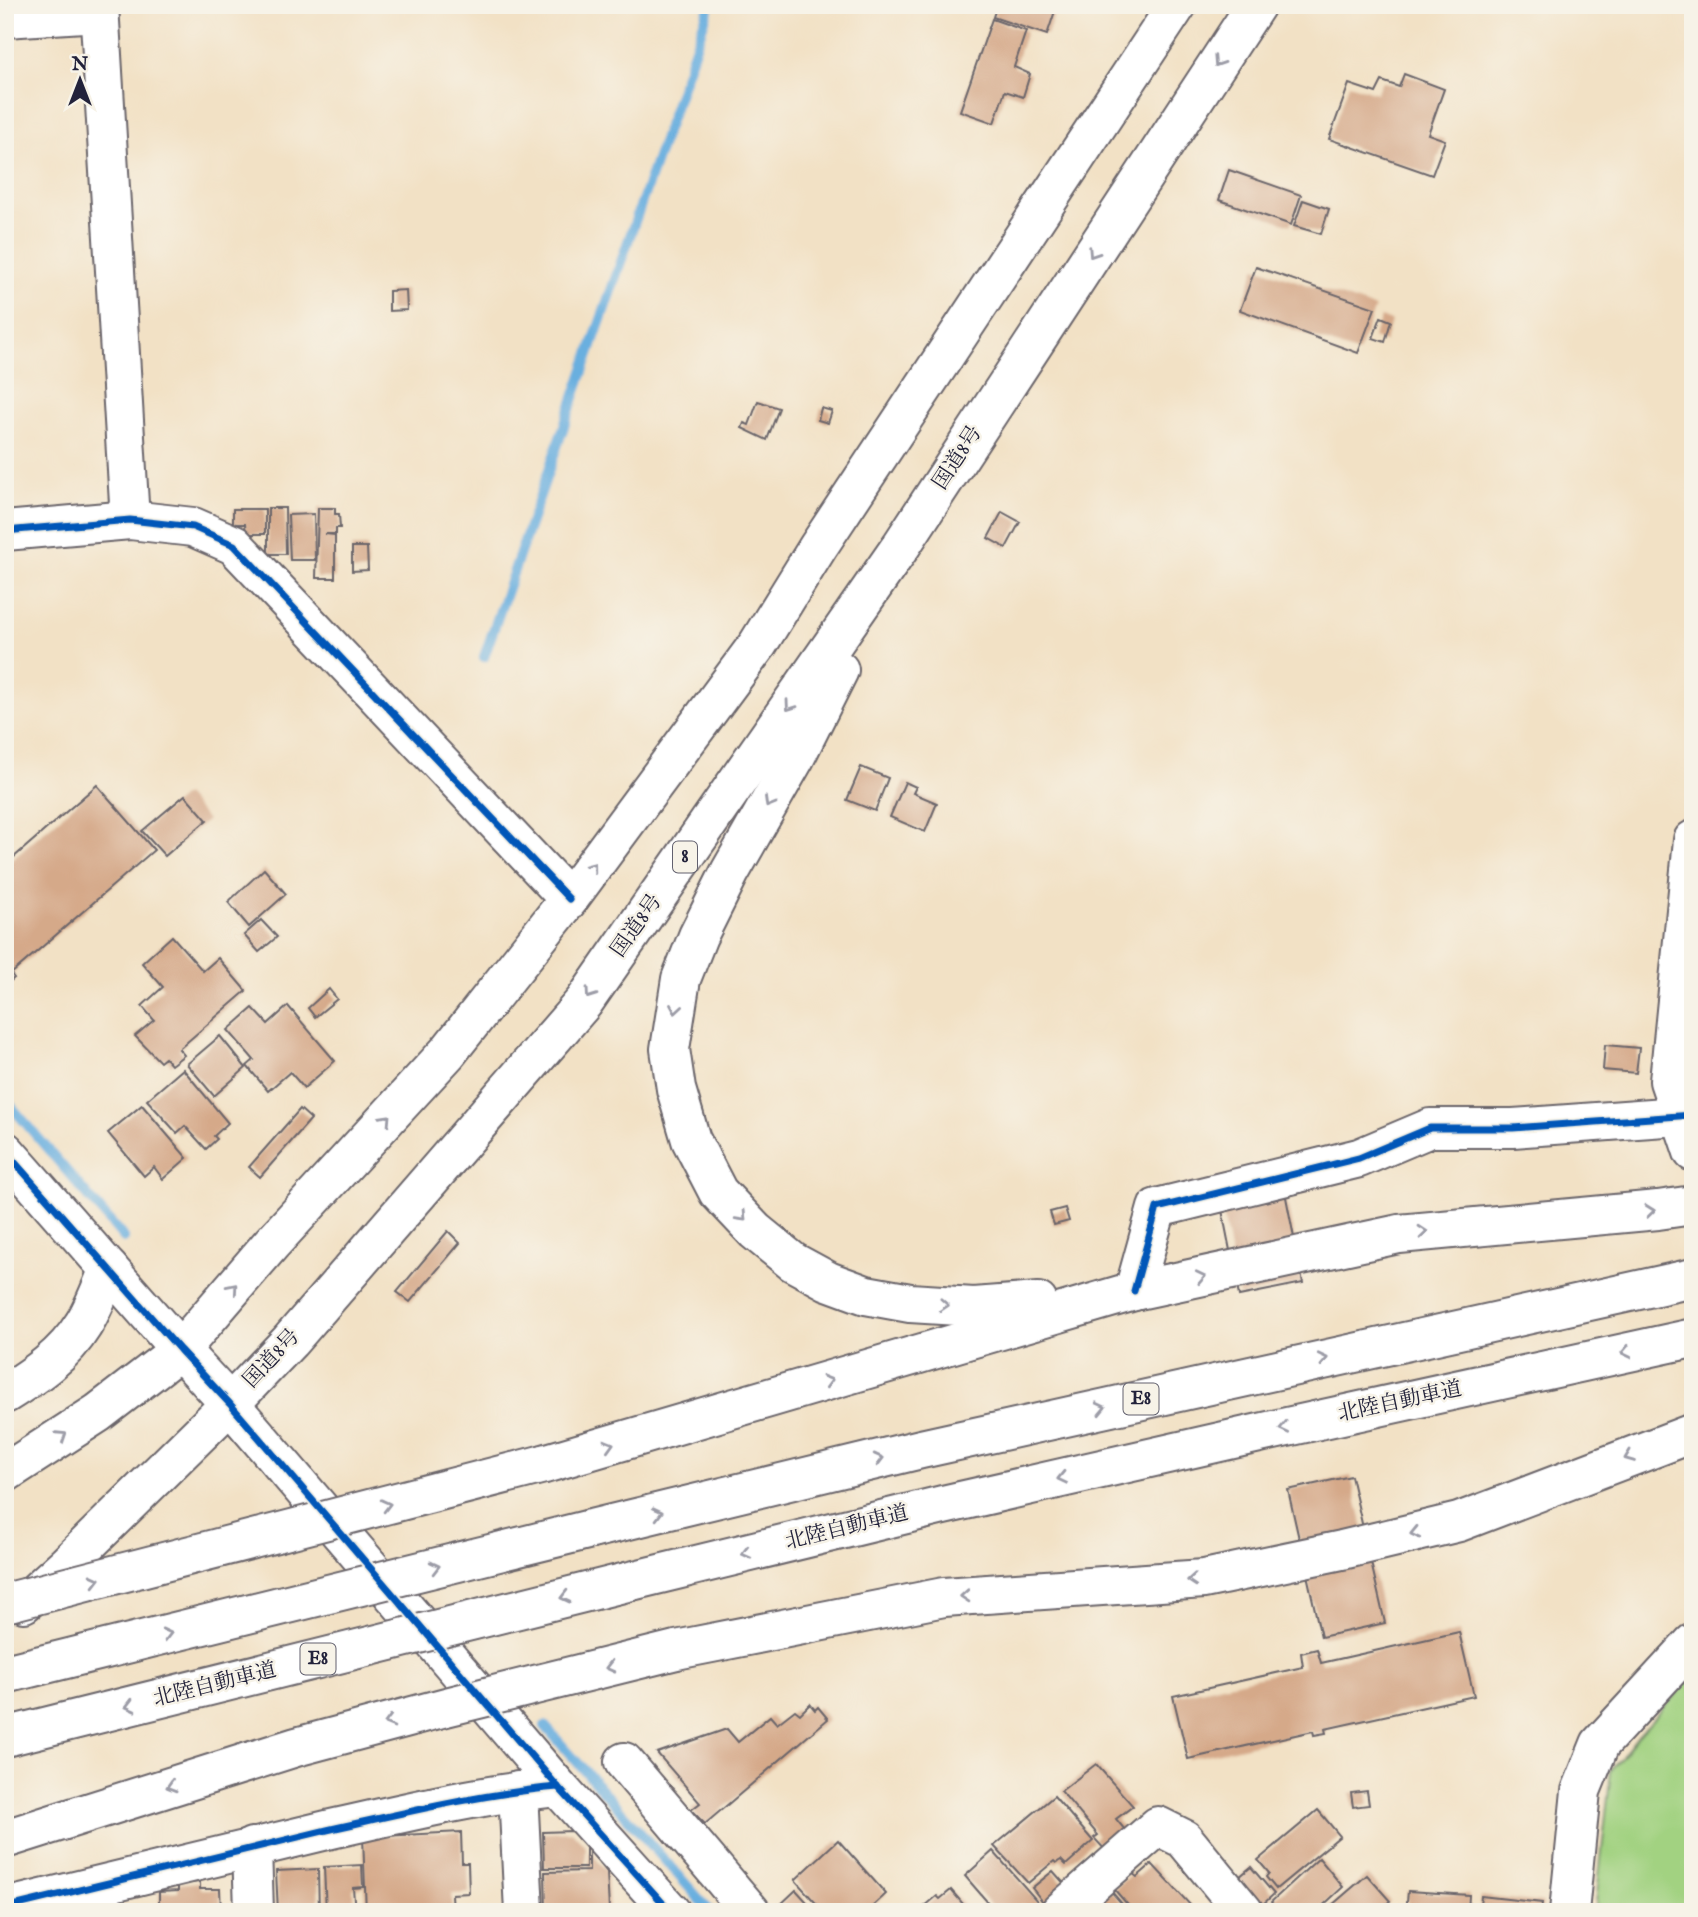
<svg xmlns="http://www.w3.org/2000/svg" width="1698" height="1917" font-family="'IM FELL English','Noto Serif JP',serif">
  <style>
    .green { fill: #a2d281; stroke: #627a5e; stroke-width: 2 }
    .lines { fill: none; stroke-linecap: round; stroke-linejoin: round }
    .stream { stroke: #69afdf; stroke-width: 10 }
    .building { fill: #d5a989 }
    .minor-casing { stroke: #6b656b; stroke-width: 42 }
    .highway-casing { stroke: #6b656b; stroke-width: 42 }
    .minor { stroke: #fff; stroke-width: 38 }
    .highway { stroke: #fff; stroke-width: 38 }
    .highway-bridge-casing { stroke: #6b656b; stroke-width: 42; stroke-linecap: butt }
    .highway-bridge { stroke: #fff; stroke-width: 38 }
    .cycleway-casing { stroke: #f7f3e8; stroke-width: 11 }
    .cycleway { stroke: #0057b8; stroke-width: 7 }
    .oneway { stroke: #9c9ca7 }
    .labels { text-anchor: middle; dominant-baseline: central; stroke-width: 5; stroke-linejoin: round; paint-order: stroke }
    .shield { fill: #f7f3e8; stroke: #62616f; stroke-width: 2 }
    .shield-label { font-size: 19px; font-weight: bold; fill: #22223b }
    .street-label { font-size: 21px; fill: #22223b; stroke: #f7f3e8 }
  </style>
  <rect width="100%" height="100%" fill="#f7f3e8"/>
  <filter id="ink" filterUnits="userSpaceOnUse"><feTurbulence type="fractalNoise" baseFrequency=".0143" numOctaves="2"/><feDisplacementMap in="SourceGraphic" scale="14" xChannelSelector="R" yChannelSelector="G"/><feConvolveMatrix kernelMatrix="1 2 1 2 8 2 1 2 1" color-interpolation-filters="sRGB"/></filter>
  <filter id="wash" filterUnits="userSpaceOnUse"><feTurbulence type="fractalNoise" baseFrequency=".00686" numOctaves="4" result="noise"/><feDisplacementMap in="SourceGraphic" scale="28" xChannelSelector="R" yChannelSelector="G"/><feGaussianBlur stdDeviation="1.57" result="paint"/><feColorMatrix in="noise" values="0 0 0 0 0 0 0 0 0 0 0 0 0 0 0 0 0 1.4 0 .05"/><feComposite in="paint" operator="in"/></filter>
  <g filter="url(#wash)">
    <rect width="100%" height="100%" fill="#f2e1c5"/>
    <polygon class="green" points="1693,1676 1693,1912 1595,1912 1611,1771 1638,1736"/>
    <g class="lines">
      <g class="stream">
        <polyline points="484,657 710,5"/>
        <polyline points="5,1099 124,1238"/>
        <polyline points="545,1726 711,1912"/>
      </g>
    </g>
    <g id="blocks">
      <g class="building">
        <polygon points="997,5 1057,5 1047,35 993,17"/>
        <polygon points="992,19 1026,31 1014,67 1030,74 1023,97 1005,91 994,123 960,111"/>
        <polygon points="1404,74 1444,89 1428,134 1445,140 1432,175 1329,139 1349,84 1376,93 1382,81 1399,87"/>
        <polygon points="1229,170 1301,195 1291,225 1219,200"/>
        <polygon points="1303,200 1329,209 1321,234 1294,226"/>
        <polygon points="1256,267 1375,308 1358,353 1240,310"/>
        <polygon points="406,290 407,310 389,311 389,291"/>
        <polygon points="1381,317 1391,321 1385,342 1373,338"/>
        <polygon points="758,401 779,408 767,440 742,428 744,423 749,425"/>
        <polygon points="821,408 832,411 828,423 818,420"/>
        <polygon points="268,508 285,508 286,554 268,554"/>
        <polygon points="318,508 335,508 335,514 339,514 340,528 336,528 336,534 325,534 335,535 335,578 316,578"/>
        <polygon points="233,509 265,509 265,534 246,534 245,524 233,524"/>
        <polygon points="1002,512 1020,522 1006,548 988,538"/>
        <polygon points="314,514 315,560 290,560 288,515"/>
        <polygon points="352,547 367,547 368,570 352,571"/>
        <polygon points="861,767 888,778 875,811 847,800"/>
        <polygon points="905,782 916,787 913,793 937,803 925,832 890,817"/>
        <polygon points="97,785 154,850 11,974 14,978 5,986 5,865"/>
        <polygon points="185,795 207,820 165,856 142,831"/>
        <polygon points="264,869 286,894 249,927 228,902"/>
        <polygon points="261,920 277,937 259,952 244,935"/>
        <polygon points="172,936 203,971 218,958 246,991 179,1049 184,1055 171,1065 165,1058 160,1062 135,1036 154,1020 142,1006 163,987 142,963"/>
        <polygon points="329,989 337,999 315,1017 308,1008"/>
        <polygon points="288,1006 335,1061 304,1088 290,1072 268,1091 247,1066 254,1060 228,1030 253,1008 268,1024"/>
        <polygon points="220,1036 246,1068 214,1096 187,1064"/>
        <polygon points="1605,1045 1639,1048 1636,1073 1603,1070"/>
        <polygon points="183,1069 228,1123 214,1136 217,1139 206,1149 185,1126 177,1133 147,1100"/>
        <polygon points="142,1105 187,1158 163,1179 154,1167 144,1176 108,1133"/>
        <polygon points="300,1109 311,1119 260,1177 249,1167"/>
        <polygon points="1285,1192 1303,1283 1239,1296 1221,1205"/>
        <polygon points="1065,1208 1069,1221 1054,1225 1050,1212"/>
        <polygon points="448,1231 460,1243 410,1302 397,1292"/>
        <polygon points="1351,1476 1385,1623 1321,1637 1288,1490"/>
        <polygon points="1459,1632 1474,1696 1325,1729 1326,1733 1314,1735 1313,1731 1188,1759 1173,1696 1303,1667 1301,1653 1317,1649 1321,1663"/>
        <polygon points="810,1704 815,1710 818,1707 828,1719 705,1824 691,1810 700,1803 657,1753 727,1729 738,1742 770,1716 777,1724 795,1710 800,1714"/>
        <polygon points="1096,1764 1133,1806 1116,1819 1129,1835 1109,1854 1094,1838 1098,1835 1061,1791"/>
        <polygon points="1367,1791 1369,1805 1353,1807 1351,1793"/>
        <polygon points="1054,1796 1093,1841 1066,1865 1061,1860 1056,1863 1054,1861 1028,1883 994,1846"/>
        <polygon points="1318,1810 1340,1836 1276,1889 1266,1877 1269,1873 1258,1860"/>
        <polygon points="572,1831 586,1847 586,1868 544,1868 543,1832"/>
        <polygon points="461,1832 462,1863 468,1863 469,1893 452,1894 453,1912 366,1912 363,1837"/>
        <polygon points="838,1840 886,1894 872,1907 875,1912 829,1912 827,1909 823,1911 795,1880"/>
        <polygon points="589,1850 607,1872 609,1909 546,1911 545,1872 589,1871"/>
        <polygon points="993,1851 1045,1910 1043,1912 1029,1912 1022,1904 1013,1912 996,1912 965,1876"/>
        <polygon points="1319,1858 1343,1887 1316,1912 1279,1912 1271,1902"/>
        <polygon points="1152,1864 1194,1909 1192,1912 1134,1912 1114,1889 1132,1873 1137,1877"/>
        <polygon points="362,1865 363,1887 353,1888 355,1912 326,1912 324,1867"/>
        <polygon points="1251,1867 1274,1894 1261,1906 1238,1878"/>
        <polygon points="318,1869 319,1912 278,1912 276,1871"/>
        <polygon points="1053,1871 1068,1888 1047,1907 1032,1888"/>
        <polygon points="1367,1875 1390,1901 1377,1912 1324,1912"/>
        <polygon points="200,1882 200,1889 220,1889 221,1912 159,1912 159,1892 178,1891 178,1884"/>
        <polygon points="796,1890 816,1912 786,1912 780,1905"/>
        <polygon points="951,1890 970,1912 918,1912 937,1896 940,1899"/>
        <polygon points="1111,1891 1129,1912 1089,1912"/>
        <polygon points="1408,1891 1469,1895 1468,1912 1406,1912"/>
        <polygon points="1481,1896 1542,1903 1541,1912 1479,1912"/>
      </g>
    </g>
  </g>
  <g filter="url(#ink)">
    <use href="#blocks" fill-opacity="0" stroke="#6b656b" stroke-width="2"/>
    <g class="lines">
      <defs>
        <g id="minor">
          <polyline points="99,5 130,520"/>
          <polyline points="5,18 99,12"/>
          <polyline points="5,531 130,520 193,527 234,545 569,899"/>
          <polyline points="1693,840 1669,1081 1693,1152"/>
          <polyline points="5,1151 180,1350 230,1404 558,1787 671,1912"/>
          <polyline points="1134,1291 1157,1208 1359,1158 1430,1128 1513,1128 1693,1115"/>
          <path d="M5,1394C35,1375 64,1356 83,1325C94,1308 101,1287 109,1269"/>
          <polyline points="624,1762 751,1912"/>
          <polyline points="518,1791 524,1912"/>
          <polyline points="252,1847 254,1912"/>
          <path d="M5,1908C113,1881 220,1855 327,1830C403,1813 480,1794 558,1787"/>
          <polyline points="1060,1912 1158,1826 1184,1839 1244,1912"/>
          <polyline points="1569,1912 1581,1791 1600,1744 1693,1643"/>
        </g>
        <g id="highway">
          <polyline points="839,670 795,758 730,872 698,936 681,979 670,1049 676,1089 691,1140 718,1192 755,1231 793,1262 828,1281 866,1295 910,1303 974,1307 1038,1302"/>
          <polyline points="544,1464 1134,1291 1399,1234 1658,1210 1693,1205"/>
          <polyline points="5,1473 98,1413 180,1350 271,1244 448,1052 569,899 758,644 818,547 1177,5"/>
          <polyline points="591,1529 921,1449 1693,1278"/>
          <polyline points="631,1581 943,1505 1255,1434 1693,1338"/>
          <polyline points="24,1603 67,1564 230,1404 290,1341 584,1002 901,546 1256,5"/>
          <polyline points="676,1650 944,1597 1204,1579 1342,1550 1459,1522 1693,1433"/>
        </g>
      </defs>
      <use href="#minor" class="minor-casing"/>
      <use href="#highway" class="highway-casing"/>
      <use href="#minor" class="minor"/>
      <use href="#highway" class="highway"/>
      <defs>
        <g id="highway-bridge">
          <polyline points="5,1603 544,1464"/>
          <polyline points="5,1674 591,1529"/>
          <polyline points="5,1737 631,1581"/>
          <polyline points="5,1839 296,1747 446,1707 676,1650"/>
        </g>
      </defs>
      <use href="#highway-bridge" class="highway-bridge-casing"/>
      <use href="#highway-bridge" class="highway-bridge"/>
      <defs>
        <g id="cycleway">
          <polyline points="5,531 130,520 193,527 234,545 569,899"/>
          <polyline points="5,1151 180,1350 230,1404 558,1787 671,1912"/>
          <polyline points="1134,1291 1157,1208 1359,1158 1430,1128 1513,1128 1693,1115"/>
          <path d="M5,1908C113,1881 220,1855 327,1830C403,1813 480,1794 558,1787"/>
        </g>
      </defs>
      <use href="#cycleway" class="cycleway-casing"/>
      <use href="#cycleway" class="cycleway"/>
    </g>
    <defs><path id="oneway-chevron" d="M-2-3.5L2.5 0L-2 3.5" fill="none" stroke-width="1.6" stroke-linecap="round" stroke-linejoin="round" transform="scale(1.75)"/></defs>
    <g class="oneway">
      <use href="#oneway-chevron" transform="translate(1218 62) rotate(123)"/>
      <use href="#oneway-chevron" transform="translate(1093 253) rotate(123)"/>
      <use href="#oneway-chevron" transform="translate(790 706) rotate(125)"/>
      <use href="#oneway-chevron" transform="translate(769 803) rotate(120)"/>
      <use href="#oneway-chevron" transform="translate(592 867) rotate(-53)"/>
      <use href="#oneway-chevron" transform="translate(590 994) rotate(125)"/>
      <use href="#oneway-chevron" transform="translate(676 1009) rotate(99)"/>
      <use href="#oneway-chevron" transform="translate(386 1119) rotate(-47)"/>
      <use href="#oneway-chevron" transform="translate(1650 1211) rotate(-6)"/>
      <use href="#oneway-chevron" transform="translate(742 1217) rotate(47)"/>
      <use href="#oneway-chevron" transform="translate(1423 1232) rotate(-5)"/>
      <use href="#oneway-chevron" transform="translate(1201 1277) rotate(-12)"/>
      <use href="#oneway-chevron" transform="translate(233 1288) rotate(-49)"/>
      <use href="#oneway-chevron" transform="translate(944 1305) rotate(3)"/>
      <use href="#oneway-chevron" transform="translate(1626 1352) rotate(168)"/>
      <use href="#oneway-chevron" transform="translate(1323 1359) rotate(-13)"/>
      <use href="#oneway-chevron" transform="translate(828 1381) rotate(-16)"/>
      <use href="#oneway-chevron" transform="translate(1101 1408) rotate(-13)"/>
      <use href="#oneway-chevron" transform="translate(1284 1428) rotate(168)"/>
      <use href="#oneway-chevron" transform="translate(62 1436) rotate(-33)"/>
      <use href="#oneway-chevron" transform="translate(609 1445) rotate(-16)"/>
      <use href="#oneway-chevron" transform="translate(1629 1457) rotate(159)"/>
      <use href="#oneway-chevron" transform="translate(879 1459) rotate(-14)"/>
      <use href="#oneway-chevron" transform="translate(1062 1478) rotate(167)"/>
      <use href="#oneway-chevron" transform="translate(386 1505) rotate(-14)"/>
      <use href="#oneway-chevron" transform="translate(658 1513) rotate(-14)"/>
      <use href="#oneway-chevron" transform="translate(1415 1533) rotate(167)"/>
      <use href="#oneway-chevron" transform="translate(746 1553) rotate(166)"/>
      <use href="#oneway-chevron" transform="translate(435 1567) rotate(-14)"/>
      <use href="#oneway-chevron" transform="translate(95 1580) rotate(-14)"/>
      <use href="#oneway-chevron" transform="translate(1192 1580) rotate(176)"/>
      <use href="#oneway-chevron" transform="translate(965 1596) rotate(176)"/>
      <use href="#oneway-chevron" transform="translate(565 1597) rotate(166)"/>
      <use href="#oneway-chevron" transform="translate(167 1634) rotate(-14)"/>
      <use href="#oneway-chevron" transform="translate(610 1667) rotate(166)"/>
      <use href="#oneway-chevron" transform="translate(130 1706) rotate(166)"/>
      <use href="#oneway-chevron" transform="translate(389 1722) rotate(165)"/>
      <use href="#oneway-chevron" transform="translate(171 1786) rotate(163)"/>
    </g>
  </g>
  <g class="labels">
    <g class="shield">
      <rect x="673" y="841.5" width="24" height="31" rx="5"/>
      <rect x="1123.5" y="1383.5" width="35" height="31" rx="5"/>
      <rect x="300.5" y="1643.5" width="35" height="31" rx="5"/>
    </g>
    <g class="shield-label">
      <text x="685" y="857">8</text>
      <text x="1141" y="1399">E8</text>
      <text x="318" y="1659">E8</text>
    </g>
    <g class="street-label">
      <text transform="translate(958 458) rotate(-57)">国道8号</text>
      <text transform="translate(637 926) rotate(-55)">国道8号</text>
      <text transform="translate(272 1359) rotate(-47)">国道8号</text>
      <text transform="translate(1400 1402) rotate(-12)">北陸自動車道</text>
      <text transform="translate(847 1528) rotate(-14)">北陸自動車道</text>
      <text transform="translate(215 1685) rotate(-14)">北陸自動車道</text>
    </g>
  </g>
  <rect width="1698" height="1917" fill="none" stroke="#f7f3e8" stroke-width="28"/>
  <g transform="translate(80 80)" stroke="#f7f3e8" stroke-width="5" paint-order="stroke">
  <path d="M0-5L12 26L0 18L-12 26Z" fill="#22223b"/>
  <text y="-10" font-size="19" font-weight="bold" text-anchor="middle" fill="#22223b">N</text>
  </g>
</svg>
